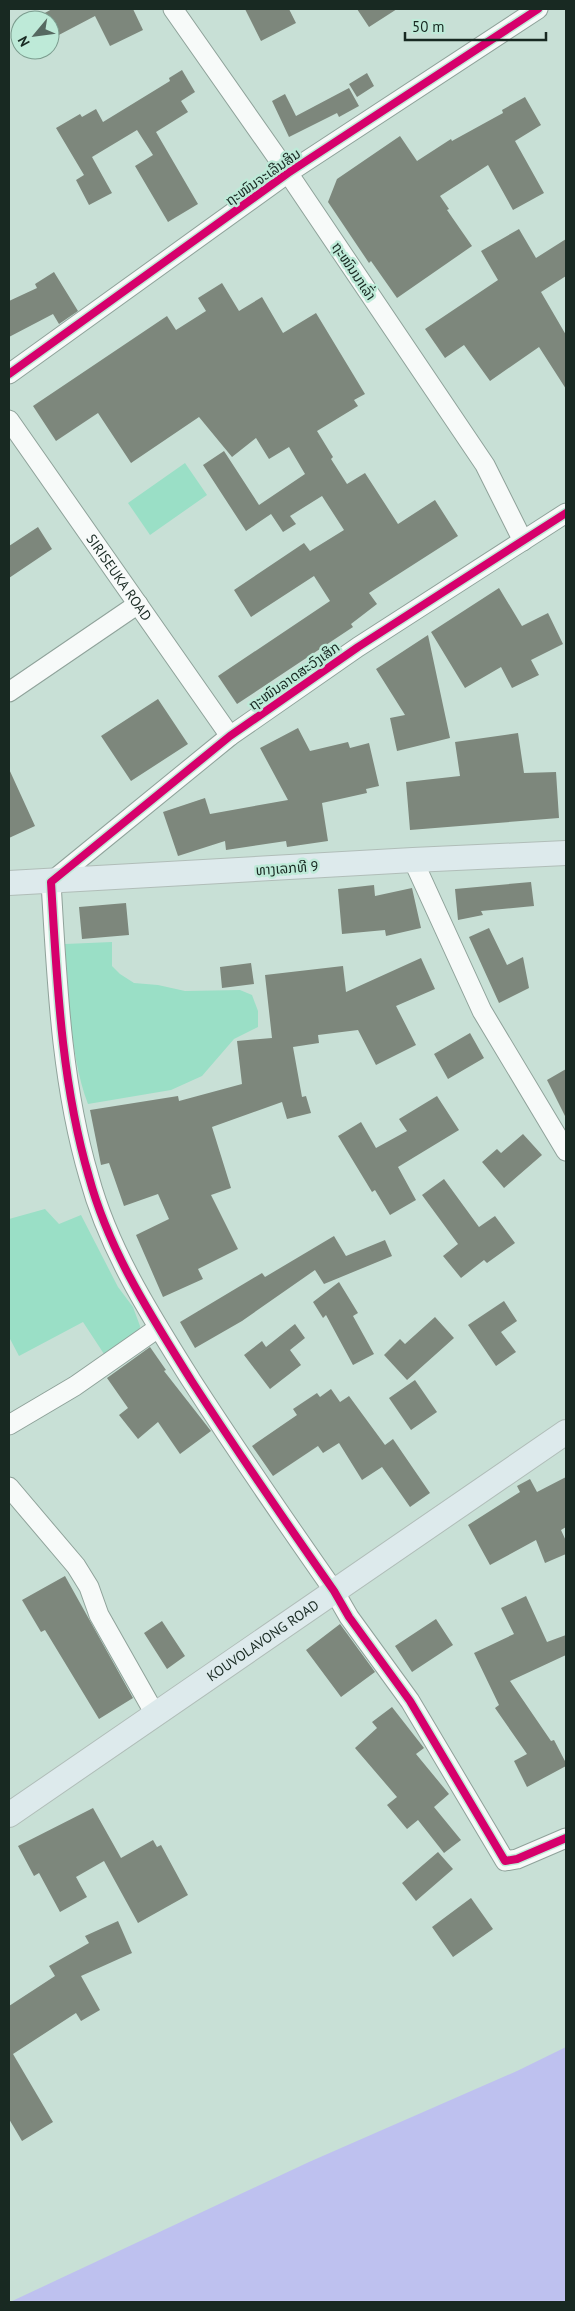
<svg xmlns="http://www.w3.org/2000/svg" width="575" height="2311" viewBox="0 0 575 2311" font-family="'PT Sans','Noto Sans Lao',sans-serif">
<style>
.green{fill:#9adfc6}
.water{fill:#bec1ef}
.building{fill:#7d877c}
.lines{fill:none;stroke-linecap:round;stroke-linejoin:round}
.minor-casing{stroke:#8fa29a;stroke-width:21}
.major-casing{stroke:#b0bdb8;stroke-width:26}
.minor{stroke:#f7faf9;stroke-width:19}
.major{stroke:#ddeaec;stroke-width:24}
.cycleway-casing{stroke:#beead8;stroke-width:11}
.cycleway{stroke:#d6006c;stroke-width:8}
.labels{text-anchor:middle;stroke-width:5;stroke-linejoin:round;paint-order:stroke}
.street-label{font-size:14px;fill:#182922;stroke:#beead8}
</style>
<rect width="100%" height="100%" fill="#c8e0d6"/>
<!-- green -->
<path class="green" d="M185,463L207,495L150,535L128,503Z
M112,942V966L120,974L134,983L158,985L185,991L240,990L252,995L258,1011V1027L234,1039L202,1076L171,1090L88,1104C70,1057 69,995 65,944Z
M45,1209L59,1224L81,1215L118,1287L133,1307L140,1326L139,1335L106,1357L83,1322L19,1356L9,1337V1219Z"/>
<!-- water -->
<path class="water" d="M566,2047V2302H10L309,2162L517,2071Z"/>
<!-- building -->
<path class="building" d="M52,9H133L143,30L110,46L95,16L55,37L50,28V20H46L43,14Z
M245,9H289L296,23L261,41Z
M357,9H397L369,27Z
M182,70L195,92L181,101L188,112L156,132L198,204L168,222L135,166L153,155L137,130L92,157L112,193L89,205L76,180L84,175L56,128L80,114L82,117L96,109L103,122L170,81L169,78Z
M367,73L374,86L357,97L349,84Z
M349,88L359,106L339,117L337,113L289,137L272,101L285,94L296,116Z
M525,97L541,125L515,141L544,193L513,210L488,165L440,196L449,209L447,210L472,246L397,298L371,261L369,263L328,202L337,179L400,136L417,161L451,139L452,141L503,113L502,110Z
M519,229L536,258L566,239V276L541,292L566,335V389L539,347L490,381L464,345L445,358L425,329L498,280L481,251Z
M54,272L78,311L59,324L53,314L9,337V301L37,288L35,284Z
M222,283L239,311L262,297L283,333L316,313L365,394L354,400L358,406L317,431L333,457L331,459L347,484L365,473L398,524L435,500L458,536L369,593L377,604L351,624L353,627L237,704L218,676L330,601L314,576L251,617L234,590L304,543L310,551L344,530L322,496L290,516L296,524L283,532L271,514L246,531L203,465L224,451L259,505L305,474L289,447L269,459L256,438L232,457L199,417L131,463L98,413L56,441L33,406L167,316L176,330L206,311L198,298Z
M38,527L52,549L9,578V546Z
M499,588L522,626L548,613L563,644L531,660L539,675L512,688L501,667L465,688L431,632Z
M428,635L450,738L397,751L390,718L405,715L376,669Z
M158,699L188,744L131,781L101,736Z
M298,728L310,751L348,742L350,748L369,743L379,786L366,789L367,793L322,803L328,841L287,847L286,841L226,850L225,841L178,856L163,812L205,798L210,814L288,800L260,748Z
M518,733L524,773L556,772L559,818L410,830L406,782L460,776L455,742Z
M9,769L35,826L9,838Z
M531,882L534,906L481,911L483,915L458,920L455,889Z
M374,885L375,896L412,888L421,928L386,936L385,930L342,934L338,889Z
M126,903L129,935L82,939L79,907Z
M489,928L507,965L523,957L529,988L499,1003L469,937Z
M421,958L435,989L396,1006L416,1045L376,1065L358,1030L318,1035L319,1043L293,1047L302,1097L306,1096L311,1113L287,1119L282,1102L212,1127L231,1188L211,1195L238,1249L198,1269L203,1279L163,1297L136,1235L169,1219L158,1194L124,1206L109,1163L101,1165L90,1110L178,1096L179,1101L242,1084L237,1041L272,1038L265,975L343,966L346,992Z
M251,963L254,984L222,988L220,967Z
M470,1033L484,1058L448,1079L434,1054Z
M566,1069V1118L547,1080Z
M437,1096L459,1130L398,1167L416,1200L390,1215L375,1190L372,1192L338,1136L361,1122L376,1148L407,1131L399,1119Z
M523,1134L542,1155L504,1188L482,1162L497,1149L501,1153Z
M444,1179L479,1227L495,1216L515,1243L487,1263L484,1260L461,1278L443,1256L458,1244L422,1195Z
M334,1236L346,1256L385,1240L392,1256L324,1284L315,1270L242,1321L195,1348L180,1322L262,1273L265,1277Z
M339,1282L358,1313L353,1316L374,1354L353,1365L326,1315L323,1318L313,1302Z
M504,1301L517,1321L501,1332L516,1352L496,1366L468,1325Z
M435,1317L454,1338L407,1380L384,1355L400,1339L405,1344Z
M295,1324L305,1338L290,1350L301,1365L270,1389L244,1355L262,1341L266,1347Z
M150,1347L166,1370L164,1371L211,1431L180,1454L158,1422L138,1439L119,1415L128,1408L107,1378Z
M415,1380L437,1412L411,1430L389,1398Z
M331,1389L340,1402L349,1396L385,1445L393,1439L430,1493L410,1507L382,1467L362,1480L339,1443L323,1453L318,1446L273,1476L252,1446L297,1415L293,1409L317,1393L320,1397Z
M566,1477V1527L561,1530L566,1541V1554L545,1563L536,1540L490,1565L468,1525L520,1492L517,1486L530,1479L537,1492Z
M65,1576L133,1698L99,1719L45,1630L41,1632L22,1600Z
M526,1596L547,1642L566,1635V1655L510,1681L551,1741L554,1740L566,1763V1766L527,1787L514,1761L527,1754L495,1708L499,1705L474,1653L514,1634L501,1608Z
M436,1619L453,1645L412,1672L395,1646Z
M162,1621L185,1656L167,1669L144,1633Z
M340,1624L375,1672L341,1697L306,1650Z
M392,1707L424,1748L416,1754L449,1794L434,1807L461,1840L444,1853L418,1820L407,1829L387,1805L397,1797L355,1748L377,1728L372,1722Z
M93,1808L121,1858L153,1840L157,1847L161,1845L188,1895L138,1923L104,1861L76,1877L87,1897L60,1912L39,1873L34,1876L18,1846Z
M438,1852L453,1869L416,1901L402,1883Z
M471,1898L493,1929L453,1957L432,1927Z
M118,1921L132,1953L81,1976L100,2010L81,2021L76,2013L13,2054L53,2122L22,2141L9,2119V2006L55,1976L49,1966L89,1943L85,1936Z"/>
<g class="lines">
<defs>
<g id="minor">
<path d="M173,9L288,173L485,465L523,541"/>
<path d="M9,374L288,173L538,9"/>
<path id="s1" d="M9,420L230,736"/>
<path d="M566,513L358,647L230,736L51,882C57,981 61,1082 89,1177C109,1251 151,1316 191,1380C237,1451 285,1521 334,1591L349,1617L410,1701L505,1861L517,1859L566,1838"/>
<path d="M9,692L138,604"/>
<path d="M413,860L482,1011L566,1151"/>
<path d="M9,1425L75,1386L158,1328"/>
<path d="M9,1487L76,1566L89,1587L99,1615L155,1714"/>
</g>
<g id="major">
<path d="M9,883L413,860L566,853"/>
<path id="s2" d="M9,1815L566,1432"/>
</g>
</defs>
<!-- minor casing -->
<use href="#minor" class="minor-casing"/>
<!-- major casing -->
<use href="#major" class="major-casing"/>
<!-- minor -->
<use href="#minor" class="minor"/>
<!-- major -->
<use href="#major" class="major"/>
<defs>
<path id="cycleway" d="M9,374L288,173L538,9
M566,513L358,647L230,736L51,882C57,981 61,1082 89,1177C109,1251 151,1316 191,1380C237,1451 285,1521 334,1591L349,1617L410,1701L505,1861L517,1859L566,1838"/>
</defs>
<!-- cycleway casing -->
<use href="#cycleway" class="cycleway-casing"/>
<!-- cycleway -->
<use href="#cycleway" class="cycleway"/>
</g>
<g class="labels">
<!-- street labels -->
<g class="street-label">
<text transform="translate(263 177) rotate(-35)" y="5">ຖະໜົນຈະເລີນສິນ</text>
<text transform="translate(354 271) rotate(56)" y="5">ຖະໜົນນາເລົ່າ</text>
<text dy="5" stroke="none"><textPath href="#s1" startOffset="192">SIRISEUKA ROAD</textPath></text>
<text transform="translate(294 676) rotate(-35)" y="5">ຖະໜົນລາດສະວົງເສິກ</text>
<text transform="translate(287 868) rotate(-4)" y="5">ທາງເລກທີ 9</text>
<text dy="5" stroke="none"><textPath href="#s2" startOffset="308">KOUVOLAVONG ROAD</textPath></text>
</g>
</g>
<!-- border -->
<rect width="575" height="2311" fill="none" stroke="#182922" stroke-width="20"/>
<!-- north arrow -->
<g transform="translate(35 35) rotate(241)"><circle r="24" fill="#beead8" stroke="#7c9d8f"/>
<path d="M0-4L9 19L0 12L-9 19Z" fill="#566961"/>
<text y="-8" font-size="14" font-weight="bold" text-anchor="middle" fill="#182922">N</text>
</g>
<!-- scale -->
<path d="M405 32v8h141v-8" fill="none" stroke="#182922" stroke-width="2.5"/>
<text x="412" y="32" font-size="15" fill="#182922" stroke="#beead8" stroke-width="4" paint-order="stroke">50 m</text>
</svg>
